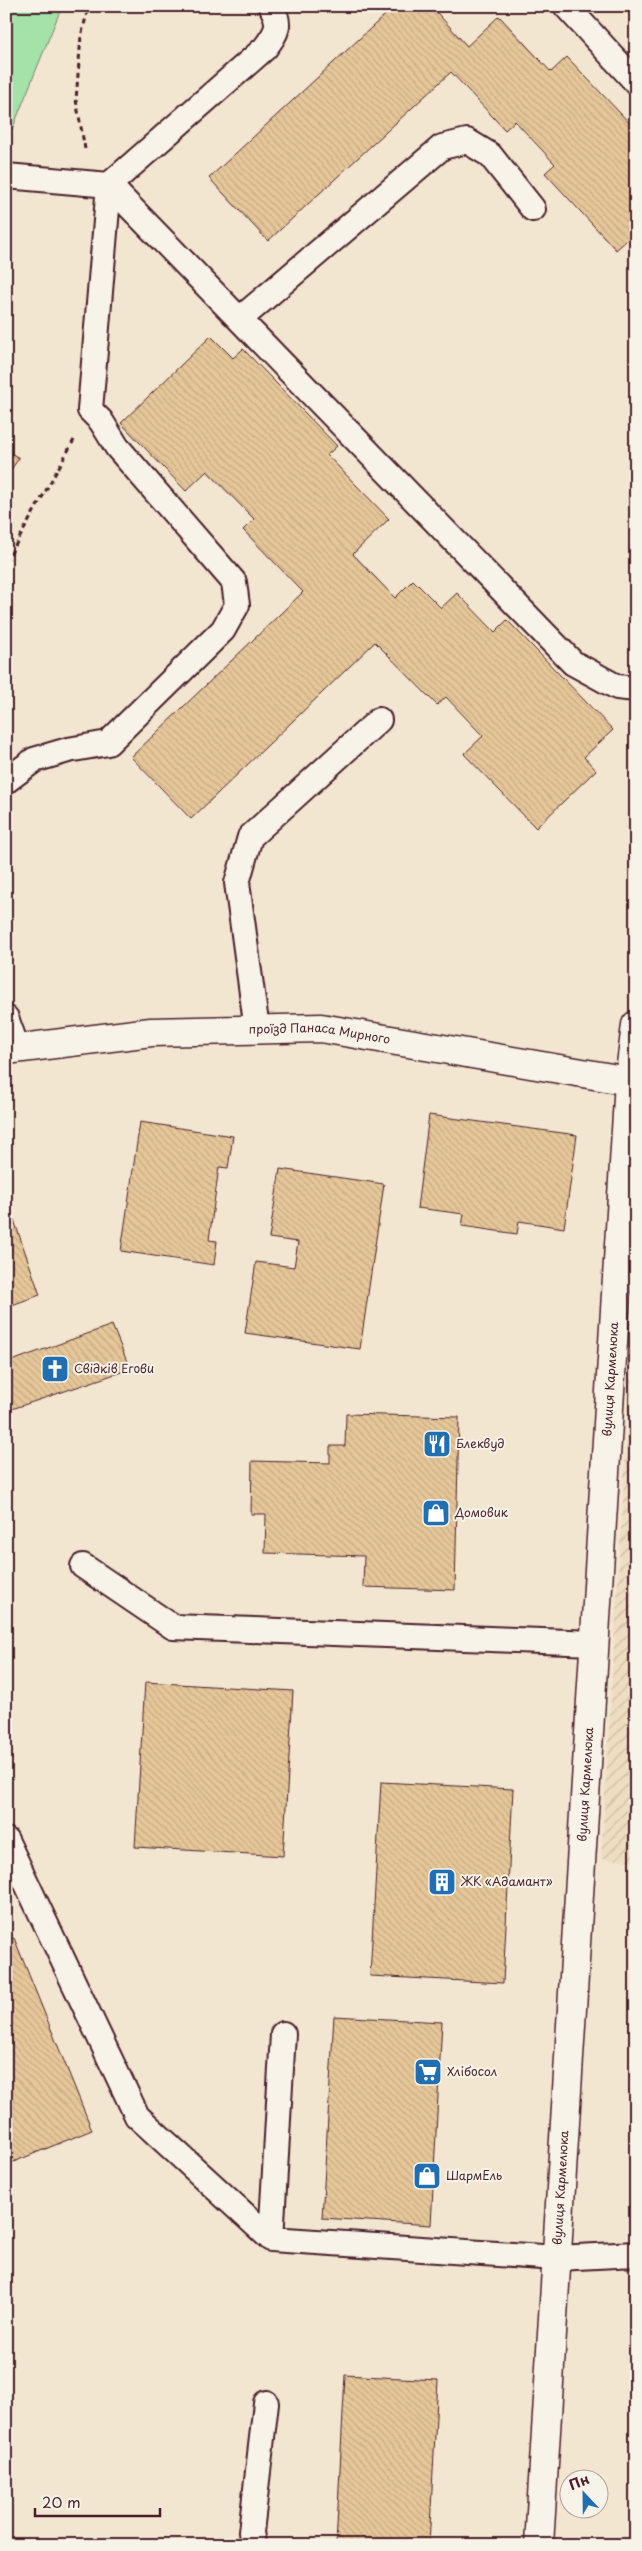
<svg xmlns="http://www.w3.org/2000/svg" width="642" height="2551" viewBox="0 0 642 2551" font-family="'Playpen Sans',sans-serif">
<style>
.industrial{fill:url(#industrial-furrows)}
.grass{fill:#a4e2aa;stroke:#77806a}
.building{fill:url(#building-back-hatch);stroke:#4a1f2b}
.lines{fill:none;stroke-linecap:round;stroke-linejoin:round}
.service-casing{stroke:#4a1f2b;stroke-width:28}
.minor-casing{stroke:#4a1f2b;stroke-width:31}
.path{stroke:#4a1f2b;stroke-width:3;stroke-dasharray:5 4;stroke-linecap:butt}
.service{stroke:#f7f3e8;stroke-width:24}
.minor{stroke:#f7f3e8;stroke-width:28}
.labels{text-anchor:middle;stroke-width:4;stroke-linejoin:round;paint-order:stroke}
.street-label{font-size:12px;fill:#4a1f2b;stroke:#f7f3e8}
.poi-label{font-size:12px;fill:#4a1f2b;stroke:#f7f3e8;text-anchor:start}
</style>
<defs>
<pattern id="industrial-furrows" width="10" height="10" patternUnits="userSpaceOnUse" patternTransform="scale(1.25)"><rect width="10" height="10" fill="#eeddc0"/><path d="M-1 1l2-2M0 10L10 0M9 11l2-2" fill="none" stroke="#cebda5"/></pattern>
<pattern id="building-back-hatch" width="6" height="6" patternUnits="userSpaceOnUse" patternTransform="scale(1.25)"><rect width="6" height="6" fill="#e5c799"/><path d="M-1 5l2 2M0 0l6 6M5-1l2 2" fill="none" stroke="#c6aa84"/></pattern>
</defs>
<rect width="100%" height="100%" fill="#f2e6d0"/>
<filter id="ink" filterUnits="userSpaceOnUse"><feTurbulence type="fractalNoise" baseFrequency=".02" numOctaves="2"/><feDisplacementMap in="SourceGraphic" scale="10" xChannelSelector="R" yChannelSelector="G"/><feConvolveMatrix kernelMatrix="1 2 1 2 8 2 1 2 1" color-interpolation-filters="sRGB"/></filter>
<g filter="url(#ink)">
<!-- industrial -->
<path class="industrial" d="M636,1284V1861L601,1859Z"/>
<!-- grass -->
<path class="grass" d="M6,6H62L9,137L6,136Z"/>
<!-- building -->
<path class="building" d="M379,6H431L467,46L499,16L551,72L567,57L636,130V232L616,250L545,173L555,164L515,121L505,130L451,72L268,241L209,178L386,14Z
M211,336L233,358L243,349L337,446L327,455L389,519L353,554L395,598L413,580L441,608L457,593L495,632L507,620L613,730L584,757L596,770L536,828L464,754L483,736L446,697L437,705L375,642L191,819L131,757L303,592L243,530L254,519L207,471L186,491L121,423Z
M6,450L19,458L6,477Z
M429,1115L577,1135L564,1228L519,1221L517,1234L462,1226L464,1214L417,1208Z
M140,1122L233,1136L228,1168L219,1167L209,1240L217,1241L214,1265L121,1251Z
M280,1169L384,1184L360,1349L245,1333L256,1262L294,1267L298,1242L269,1238Z
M6,1197L40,1295L6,1307Z
M112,1325L130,1369L6,1411V1363Z
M346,1414L459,1417L455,1590L363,1587L364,1556L265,1553L266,1514H251L252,1461L330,1463V1446H345Z
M145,1682L293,1691L283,1856L135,1847Z
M381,1782L513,1789L503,1983L370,1976Z
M14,1938L92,2130L6,2165V1941Z
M334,2016L442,2022L431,2225L322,2218Z
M345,2375L438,2380L429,2545H336Z"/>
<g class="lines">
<defs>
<path id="service" d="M566,6L636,82
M6,176L109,185L573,663L617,687L636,689
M240,319L442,147L467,141L490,155L533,209
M6,781L34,760L68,750L108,743L223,630L237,605L234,582L117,447L101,421L90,410L109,185L265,48C277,32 282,25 271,6
M6,1018L17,1048
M257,1030L237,883L250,837L379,720
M83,1566L173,1627L595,1643
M6,1840L137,2116L271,2239
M283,2034L271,2239L557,2258L636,2254
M253,2545L251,2532L266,2403"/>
<g id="minor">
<path id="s1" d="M6,1050L151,1032L321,1028L629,1081"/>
<path id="s2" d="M539,2545L623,1180L629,1081L636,1025"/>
</g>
</defs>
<!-- service casing -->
<use href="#service" class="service-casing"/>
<!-- minor casing -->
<use href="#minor" class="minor-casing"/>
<!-- path -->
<path class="path" d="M85,149L76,100L81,36L89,6
M6,562L74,440"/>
<!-- service -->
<use href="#service" class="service"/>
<!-- minor -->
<use href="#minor" class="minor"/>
</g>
</g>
<!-- icons -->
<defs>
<symbol id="church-square" viewBox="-11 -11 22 22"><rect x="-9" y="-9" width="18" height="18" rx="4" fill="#1f6fb2" stroke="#f7f3e8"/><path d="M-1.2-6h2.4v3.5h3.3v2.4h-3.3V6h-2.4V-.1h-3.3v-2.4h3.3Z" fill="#fff"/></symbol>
<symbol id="restaurant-square" viewBox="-11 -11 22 22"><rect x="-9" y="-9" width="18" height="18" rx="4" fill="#1f6fb2" stroke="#f7f3e8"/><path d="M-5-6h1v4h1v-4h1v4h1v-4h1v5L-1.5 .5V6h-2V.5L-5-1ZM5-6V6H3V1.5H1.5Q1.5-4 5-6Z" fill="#fff"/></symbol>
<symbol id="shop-square" viewBox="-11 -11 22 22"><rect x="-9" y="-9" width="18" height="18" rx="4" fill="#1f6fb2" stroke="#f7f3e8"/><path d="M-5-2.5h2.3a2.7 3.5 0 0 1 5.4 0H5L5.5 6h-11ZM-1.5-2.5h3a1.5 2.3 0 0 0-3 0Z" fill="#fff"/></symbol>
<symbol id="building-square" viewBox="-11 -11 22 22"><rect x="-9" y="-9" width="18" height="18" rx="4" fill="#1f6fb2" stroke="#f7f3e8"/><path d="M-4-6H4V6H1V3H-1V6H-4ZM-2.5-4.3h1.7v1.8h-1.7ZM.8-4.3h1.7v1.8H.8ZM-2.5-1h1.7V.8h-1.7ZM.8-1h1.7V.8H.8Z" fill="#fff"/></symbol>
<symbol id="supermarket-square" viewBox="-11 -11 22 22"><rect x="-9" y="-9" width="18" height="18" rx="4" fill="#1f6fb2" stroke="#f7f3e8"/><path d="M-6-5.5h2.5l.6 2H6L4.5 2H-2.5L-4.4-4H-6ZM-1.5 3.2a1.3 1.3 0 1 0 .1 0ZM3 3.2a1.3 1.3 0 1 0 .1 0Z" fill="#fff"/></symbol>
</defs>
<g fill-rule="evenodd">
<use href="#church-square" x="39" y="1353" width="32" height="32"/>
<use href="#restaurant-square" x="421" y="1428" width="32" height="32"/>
<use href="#shop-square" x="420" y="1497" width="32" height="32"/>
<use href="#building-square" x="426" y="1866" width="32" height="32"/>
<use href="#supermarket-square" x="412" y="2056" width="32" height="32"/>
<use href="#shop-square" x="411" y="2160" width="32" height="32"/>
</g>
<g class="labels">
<!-- street labels -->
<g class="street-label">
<text dy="4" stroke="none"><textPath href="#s1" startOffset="315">проїзд Панаса Мирного</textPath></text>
<text dy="4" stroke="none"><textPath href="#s2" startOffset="1168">вулиця Кармелюка</textPath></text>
<text dy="4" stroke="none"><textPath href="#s2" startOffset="762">вулиця Кармелюка</textPath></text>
<text dy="4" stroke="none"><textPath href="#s2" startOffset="358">вулиця Кармелюка</textPath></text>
</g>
<!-- poi labels -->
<g class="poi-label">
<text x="74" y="1373">Свідків Егови</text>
<text x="456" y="1448">Блеквуд</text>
<text x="455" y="1517">Домовик</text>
<text x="461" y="1886">ЖК «Адамант»</text>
<text x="447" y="2076">Хлібосол</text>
<text x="446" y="2180">ШармЕль</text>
</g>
</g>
<!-- margin -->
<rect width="642" height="2551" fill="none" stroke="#f7f3e8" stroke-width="25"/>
<rect x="12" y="12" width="617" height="2526" fill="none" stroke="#4a1f2b" stroke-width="2" filter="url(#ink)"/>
<!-- north arrow -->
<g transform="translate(584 2494) rotate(338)"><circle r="24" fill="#f7f3e8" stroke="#b29e9c"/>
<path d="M0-4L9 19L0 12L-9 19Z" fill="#1f6fb2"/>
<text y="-8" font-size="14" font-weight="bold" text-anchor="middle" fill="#4a1f2b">Пн</text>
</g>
<!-- scale -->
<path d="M35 2508v8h125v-8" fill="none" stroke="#4a1f2b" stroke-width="2.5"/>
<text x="42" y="2508" font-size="15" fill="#4a1f2b" stroke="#f7f3e8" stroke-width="4" paint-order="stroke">20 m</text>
</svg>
